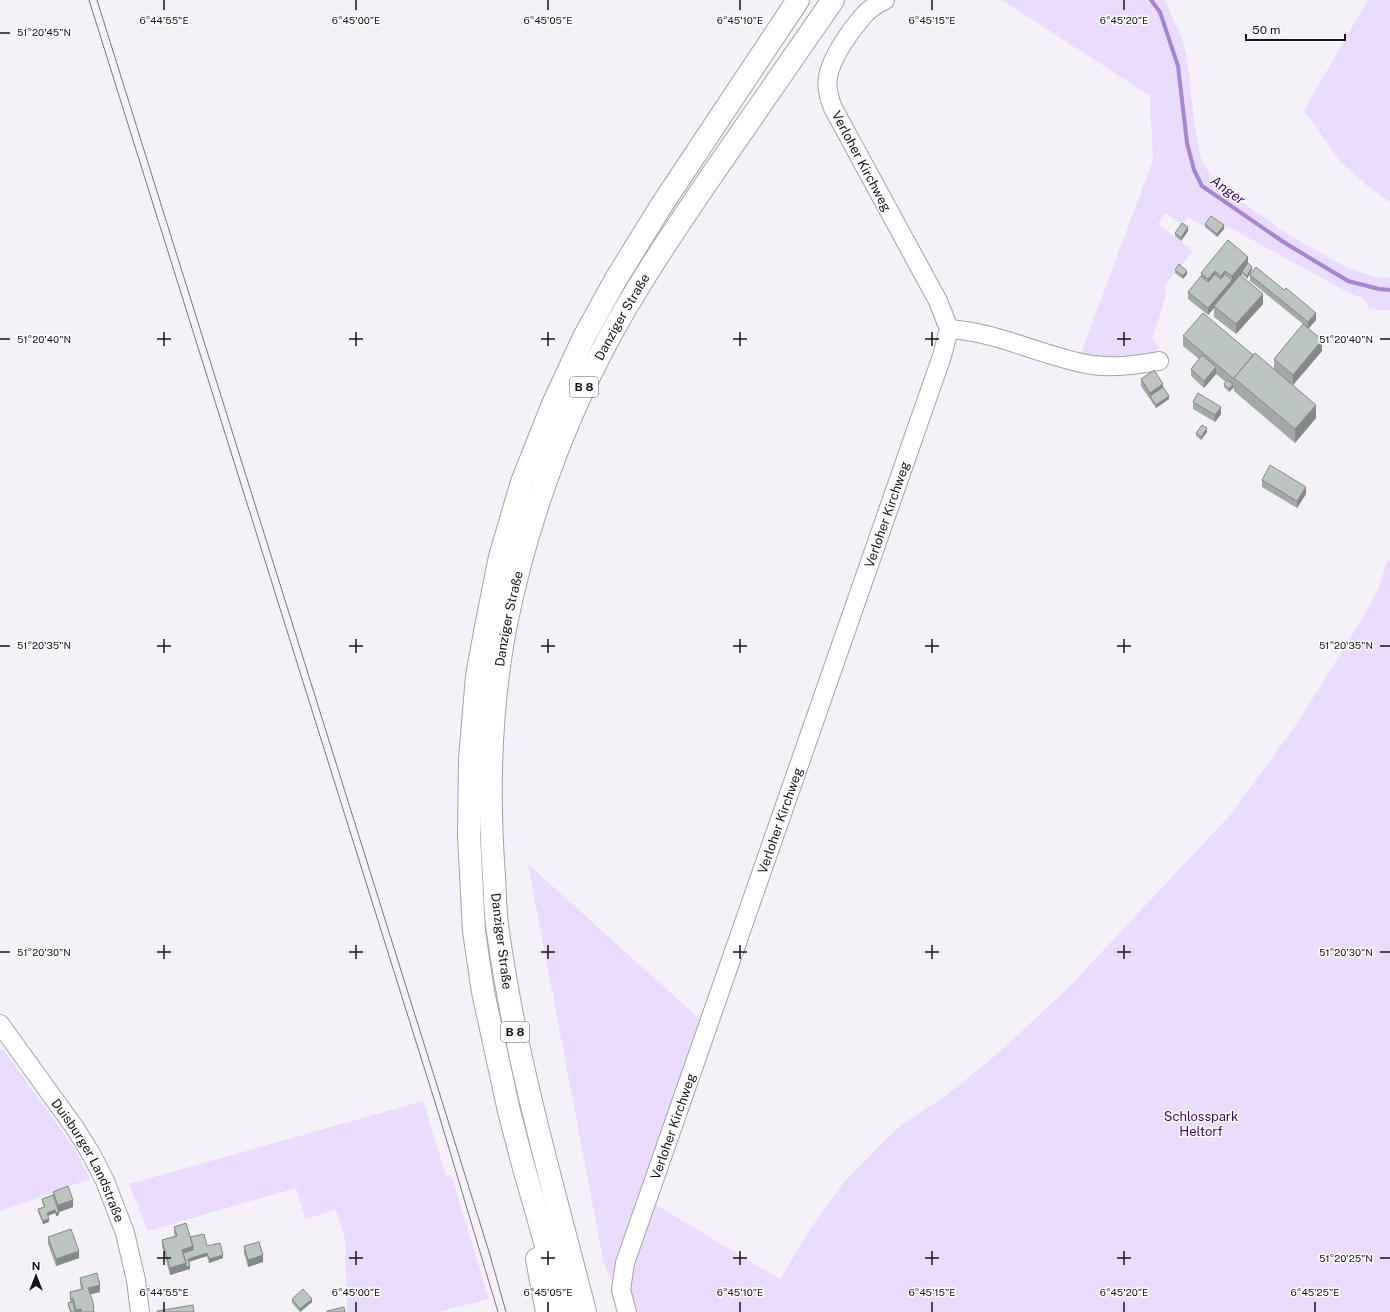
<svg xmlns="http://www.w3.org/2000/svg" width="1390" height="1312" viewBox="0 0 1390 1312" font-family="'Public Sans',sans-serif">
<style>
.green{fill:#eadcfe}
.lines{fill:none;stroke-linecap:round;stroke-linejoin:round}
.stream{stroke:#a984d6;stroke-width:4}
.minor-casing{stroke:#a5a2a9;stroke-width:20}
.highway-casing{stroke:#a5a2a9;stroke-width:24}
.minor{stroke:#fff;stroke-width:18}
.highway{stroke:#fff;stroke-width:22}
.tram{stroke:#79777c;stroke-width:1}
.wall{fill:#a3a9a6}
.shaded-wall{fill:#848a87}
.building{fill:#bdc5c1;stroke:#848a87}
.ticks{fill:none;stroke:#151417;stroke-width:1.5}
.labels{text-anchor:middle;stroke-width:3;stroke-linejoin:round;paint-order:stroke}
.shield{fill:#fff;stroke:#5b5a5d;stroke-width:1}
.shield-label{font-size:12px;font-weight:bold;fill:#151417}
.street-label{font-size:13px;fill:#151417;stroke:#fff}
.park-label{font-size:13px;fill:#41056b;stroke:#fff}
.water-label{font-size:14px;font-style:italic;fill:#450c6f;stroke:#fff}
.ticks-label{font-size:10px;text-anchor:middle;fill:#151417;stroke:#fff;stroke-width:3;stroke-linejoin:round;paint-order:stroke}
</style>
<rect width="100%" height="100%" fill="#f4f1f9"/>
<!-- green -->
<path class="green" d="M1002,0H1165L1181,36L1187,58L1195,128L1201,158L1209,173L1229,193L1289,235L1346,267L1375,277L1390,278V310H1379L1369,308L1363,298L1351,294L1227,226L1224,229L1211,219L1205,227L1188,217L1183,225L1165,213L1158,224L1193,251L1165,285L1166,295L1152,340L1155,341L1159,348L1143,361H1078L1153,160L1150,96Z
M1368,0H1390V202L1366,185L1339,160L1304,110Z
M1387,561L1390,562V1312H630L624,1289L648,1200L780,1279L813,1225L845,1181L884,1141L904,1123L944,1097L996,1055L1068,988L1232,813L1298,722L1360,622L1378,590Z
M528,864L705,1024L616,1290L604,1264Z
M3,1049L74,1148L90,1179L0,1211V1051Z
M423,1101L446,1176L451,1175L489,1299L438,1312H347L345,1239L336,1210L305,1219L296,1188L148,1231L129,1184Z"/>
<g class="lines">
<!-- stream -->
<path class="stream" d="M1151,0L1160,12L1178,66L1187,143L1194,170L1202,186L1285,243L1348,281L1379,289L1390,290"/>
<defs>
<g id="minor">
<path d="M949,329C999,332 1043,357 1092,365C1115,368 1136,365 1159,361"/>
<path id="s1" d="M0,1024L75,1128L90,1152L105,1181L125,1233L136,1280L140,1312"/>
<path id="s2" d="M627,1312L621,1290L625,1263L942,356L949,329L938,301L833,108C829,98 826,88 828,77C831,58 850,31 863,16C869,9 877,4 885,0"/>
</g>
<g id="highway">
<path d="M537,1259L547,1312"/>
<path d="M565,1312L522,1161L509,1111L483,992L474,931L469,836L470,759L477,676L486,627L500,557L522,482L553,404L584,337L616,279L661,206L798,0"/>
<path id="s3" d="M585,1312C553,1186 516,1061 498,932C495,914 495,895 494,876C488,795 490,709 505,629C524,533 558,435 603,349C635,288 674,231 712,175C753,116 793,58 833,0"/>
</g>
</defs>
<!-- minor casing -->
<use href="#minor" class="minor-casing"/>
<!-- highway casing -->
<use href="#highway" class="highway-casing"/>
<!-- minor -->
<use href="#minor" class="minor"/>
<!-- highway -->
<use href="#highway" class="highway"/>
<!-- tram -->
<path class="tram" d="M89,0L439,1115L498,1312
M97,0L446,1114L490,1255L506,1312"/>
</g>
<!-- wall -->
<path class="wall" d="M1205,224L1224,229L1217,237L1205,227Z
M1188,231L1181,241L1175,236V233Z
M1248,263L1252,270L1247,279L1242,274L1241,276L1263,304L1236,334L1214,317V308L1208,315L1188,299V292L1201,276V273Z
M1175,270L1187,274L1183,279L1175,273Z
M1250,275L1316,320L1308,329L1322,351L1293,385L1316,418L1295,443L1234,391V389L1233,388L1229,392L1224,387V384L1226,382L1216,374L1204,388L1191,376V369L1199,359L1183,346V336L1253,355L1274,369V359L1303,324L1250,281Z
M1141,379L1163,387L1169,399L1156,408L1141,386Z
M1193,402L1221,414L1215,422L1193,409Z
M1207,432L1201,440L1196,436V433Z
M1262,480L1306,494L1297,508L1262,487Z
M53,1192L73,1207L59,1212V1215L56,1216L55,1213L48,1216L49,1222L43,1224L38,1212V1209L44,1207L42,1203V1199L53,1195Z
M174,1227L190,1237L207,1246L223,1258L209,1263L207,1256L189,1262L190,1269L170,1275L162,1247V1240L175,1236L174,1234Z
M48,1237L79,1258L56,1266L48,1244Z
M244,1246L263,1262L248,1267L244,1253Z
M80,1278L100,1292L90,1294L94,1312H70L68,1306V1303L70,1302V1292L81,1289L80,1284Z
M292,1299L312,1302L300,1312L292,1303Z"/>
<!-- shaded-wall -->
<path class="shaded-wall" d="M1224,225V229L1217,237V234Z
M1188,227V231L1181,241V238Z
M1248,257V267L1242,271V274L1215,307L1214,306V308L1208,315V308L1232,280V276Z
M1252,267V270L1247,279V276Z
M1187,271V274L1183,279V276Z
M1215,271V281L1208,289V279Z
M1225,271V281L1221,286V276Z
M1263,294V304L1236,334V324Z
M1316,313V320L1308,329V322Z
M1322,340V351L1293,385V375Z
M1216,367V374L1204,388V381Z
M1163,384V391L1150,396V399V393Z
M1233,384V388L1229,392V389Z
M1169,396V399L1156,408V405Z
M1316,405V418L1295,443V429Z
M1221,407V414L1215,422V415Z
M1207,428V432L1201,440V437Z
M1306,487V494L1297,508V501Z
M73,1200V1207L59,1212V1215L56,1216V1213L58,1212V1205Z
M55,1210V1213L47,1216V1213Z
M49,1219V1222L43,1224V1221Z
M193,1246V1253L183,1256L182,1250Z
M79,1251V1258L56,1266V1259Z
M207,1253V1256L188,1262V1259Z
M223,1255V1258L209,1263V1259Z
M263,1255V1262L248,1267V1260Z
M186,1263V1270L170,1275V1268Z
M190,1266V1269L186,1270V1267Z
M100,1285V1292L88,1295V1288Z
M312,1299V1302L300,1312V1309Z
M81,1309V1312H76V1310Z"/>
<!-- building -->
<path class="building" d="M1211,216L1224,225L1217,234L1205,224Z
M1182,223L1188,227L1181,238L1175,233Z
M1228,240L1248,257L1232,276L1225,271L1221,276L1215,271L1208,279L1201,273Z
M1248,263L1252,267L1247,276L1242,271Z
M1179,264L1187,271L1183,276L1175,270Z
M1256,267L1284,290L1286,288L1316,313L1308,322L1250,275Z
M1215,274L1221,279L1225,274L1232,280L1208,308L1188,292L1201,276L1208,282Z
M1240,275L1263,294L1236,324L1214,306Z
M1203,313L1253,355L1234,378V379L1183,336Z
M1303,324L1322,340L1293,375L1274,359Z
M1255,353L1316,405L1295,429L1234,378Z
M1202,355L1216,367L1204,381L1191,369Z
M1154,370L1163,384L1150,393L1141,379Z
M1227,380L1233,384L1229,389L1224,384Z
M1163,387L1169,396L1156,405L1150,396Z
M1198,393L1221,407L1215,415L1193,402Z
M1202,425L1207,428L1201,437L1196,433Z
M1270,465L1306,487L1297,501L1262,480Z
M68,1186L73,1200L58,1205L53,1192Z
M53,1195L59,1212L56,1213L55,1210L47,1213L49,1219L43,1221L38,1209L45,1207L42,1199Z
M186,1223L193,1246L182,1250L186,1263L170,1268L162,1240L177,1236L174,1227Z
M71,1229L79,1251L56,1259L48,1237Z
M204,1234L207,1246L220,1243L223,1255L209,1259L207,1253L188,1259L190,1266L186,1267V1263L183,1253L193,1250V1246L190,1237Z
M259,1242L263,1255L248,1260L244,1246Z
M97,1273L100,1285L88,1288L93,1302L94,1312H82L81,1309L76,1310L73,1298L71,1299L70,1292L83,1289L80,1278Z
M303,1289L312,1299L300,1309L292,1299Z
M73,1302L75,1312H71L68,1303Z
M193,1305L194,1312H157V1311Z
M344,1307L345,1312H327V1311Z"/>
<!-- ticks -->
<path class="ticks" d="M164,0V10M356,0V10M548,0V10M740,0V10M932,0V10M1124,0V10M0,33H10M164,332V346M356,332V346M548,332V346M740,332V346M932,332V346M1124,332V346M0,339H10M157,339H171M349,339H363M541,339H555M733,339H747M925,339H939M1117,339H1131M1380,339H1390M164,639V653M356,639V653M548,639V653M740,639V653M932,639V653M1124,639V653M0,646H10M157,646H171M349,646H363M541,646H555M733,646H747M925,646H939M1117,646H1131M1380,646H1390M164,945V959M356,945V959M548,945V959M740,945V959M932,945V959M1124,945V959M0,952H10M157,952H171M349,952H363M541,952H555M733,952H747M925,952H939M1117,952H1131M1380,952H1390M164,1251V1265M356,1251V1265M548,1251V1265M740,1251V1265M932,1251V1265M1124,1251V1265M157,1258H171M349,1258H363M541,1258H555M733,1258H747M925,1258H939M1117,1258H1131M1380,1258H1390M164,1302V1312M356,1302V1312M548,1302V1312M740,1302V1312M932,1302V1312M1124,1302V1312M1315,1302V1312"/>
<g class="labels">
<!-- shield labels -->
<g class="shield">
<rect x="570" y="377" width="28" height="20" rx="3"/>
<rect x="501" y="1022" width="28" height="20" rx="3"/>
</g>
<g class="shield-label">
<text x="584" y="391">B 8</text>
<text x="515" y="1036">B 8</text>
</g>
<!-- street labels -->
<g class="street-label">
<text transform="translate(862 161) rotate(62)" y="5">Verloher Kirchweg</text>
<text dy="5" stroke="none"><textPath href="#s3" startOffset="1029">Danziger Straße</textPath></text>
<text dy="5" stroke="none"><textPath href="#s2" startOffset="843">Verloher Kirchweg</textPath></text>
<text dy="5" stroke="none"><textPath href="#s3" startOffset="705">Danziger Straße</textPath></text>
<text dy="5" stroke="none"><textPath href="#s2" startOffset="519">Verloher Kirchweg</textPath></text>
<text transform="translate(502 941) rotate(83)" y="5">Danziger Straße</text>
<text dy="5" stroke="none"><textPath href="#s2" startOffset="195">Verloher Kirchweg</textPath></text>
<text dy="5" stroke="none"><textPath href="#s1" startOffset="163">Duisburger Landstraße</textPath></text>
</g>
<!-- park labels -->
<g class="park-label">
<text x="1201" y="1121">Schlosspark<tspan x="1201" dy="15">Heltorf</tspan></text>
</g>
<!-- water labels -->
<g class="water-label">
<text transform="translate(1228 190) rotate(36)" y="5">Anger</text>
</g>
</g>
<g class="ticks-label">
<text x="164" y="24">6°44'55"E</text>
<text x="356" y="24">6°45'00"E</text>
<text x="548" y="24">6°45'05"E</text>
<text x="740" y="24">6°45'10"E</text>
<text x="932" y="24">6°45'15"E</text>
<text x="1124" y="24">6°45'20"E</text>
<text x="44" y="36">51°20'45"N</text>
<text x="44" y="343">51°20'40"N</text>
<text x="1346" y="343">51°20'40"N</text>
<text x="44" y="649">51°20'35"N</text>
<text x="1346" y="649">51°20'35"N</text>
<text x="44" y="956">51°20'30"N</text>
<text x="1346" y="956">51°20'30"N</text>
<text x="1346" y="1262">51°20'25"N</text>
<text x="164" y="1296">6°44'55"E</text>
<text x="356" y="1296">6°45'00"E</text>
<text x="548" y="1296">6°45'05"E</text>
<text x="740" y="1296">6°45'10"E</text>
<text x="932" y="1296">6°45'15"E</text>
<text x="1124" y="1296">6°45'20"E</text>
<text x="1315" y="1296">6°45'25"E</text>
</g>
<!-- north arrow -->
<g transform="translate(36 1276)" stroke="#ffffff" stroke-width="3" paint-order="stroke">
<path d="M0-3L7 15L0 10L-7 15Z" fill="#151417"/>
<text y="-6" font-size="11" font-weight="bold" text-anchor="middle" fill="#151417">N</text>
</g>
<!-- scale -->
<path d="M1246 34v6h99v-6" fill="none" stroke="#151417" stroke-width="2"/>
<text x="1252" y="34" font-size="12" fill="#151417" stroke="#ffffff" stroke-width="3" paint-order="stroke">50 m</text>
</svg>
